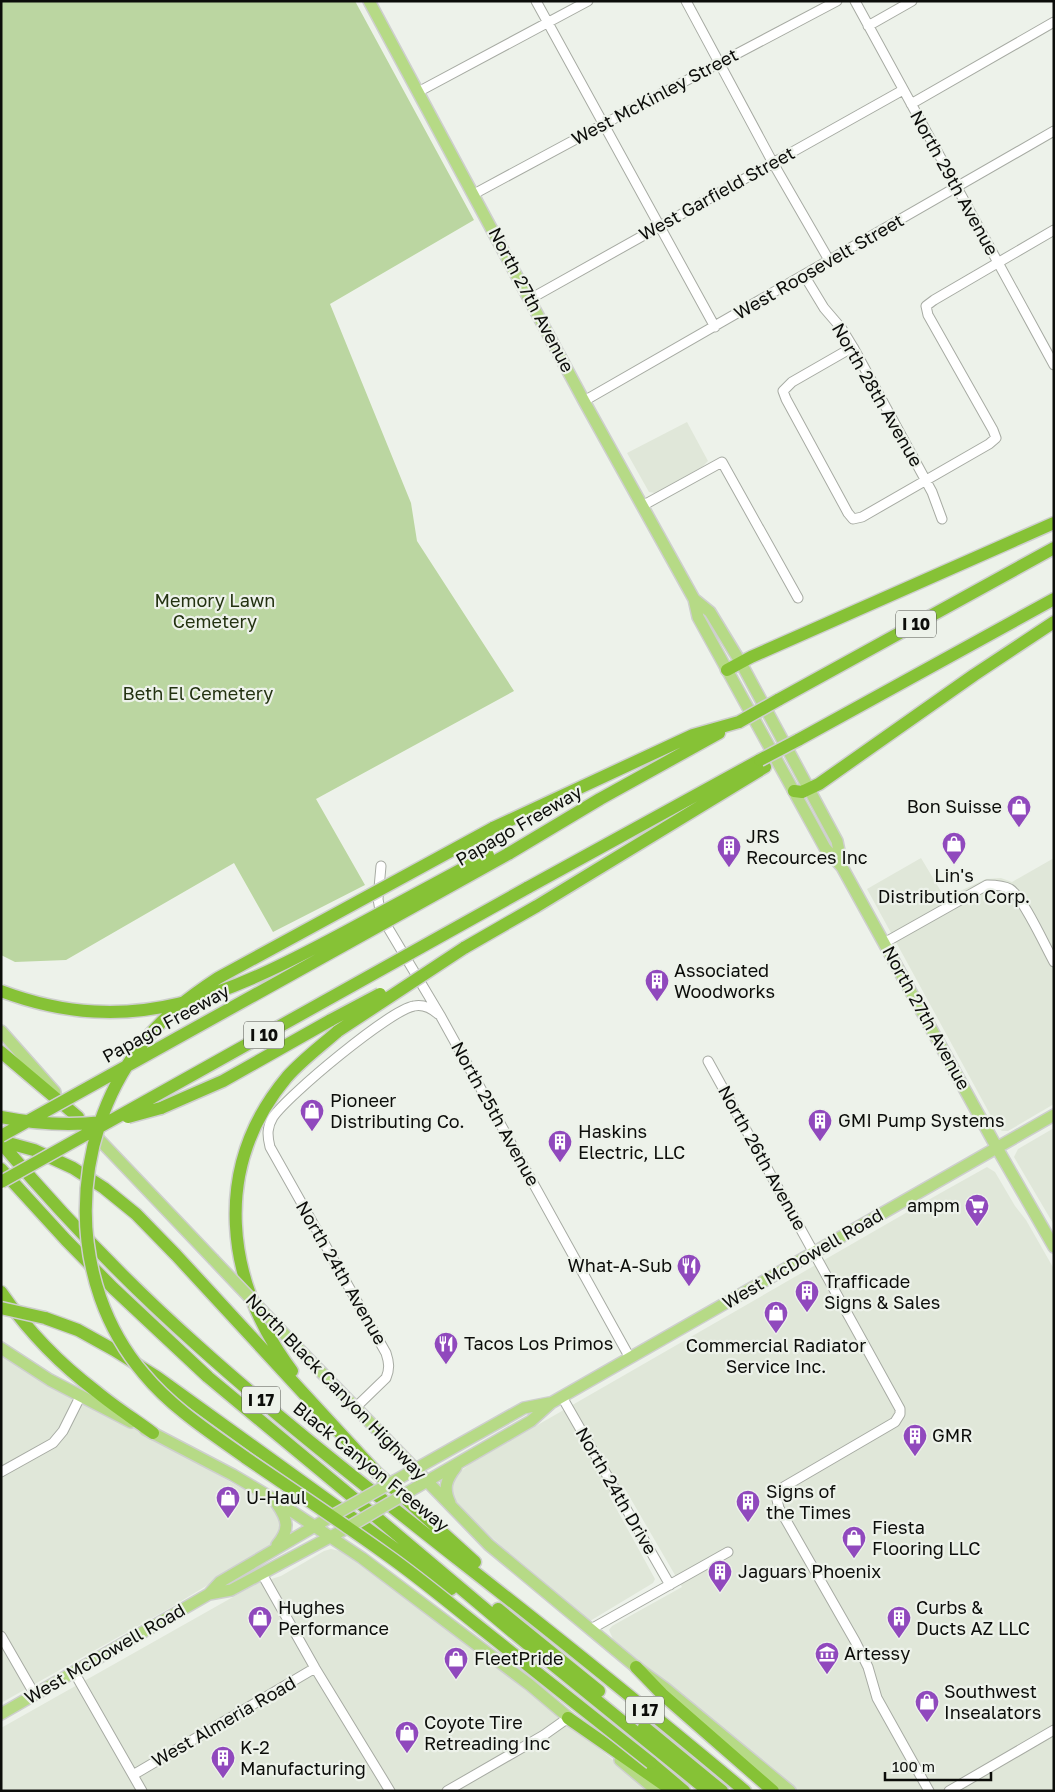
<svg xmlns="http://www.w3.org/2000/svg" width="1055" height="1792" viewBox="0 0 1055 1792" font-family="'Golos Text',sans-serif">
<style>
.built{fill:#e0e7d9}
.green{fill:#bbd6a1}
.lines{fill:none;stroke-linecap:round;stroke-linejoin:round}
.minor-casing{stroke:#a7aba3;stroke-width:11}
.major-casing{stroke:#cecfce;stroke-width:14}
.highway-casing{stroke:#cecfce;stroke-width:15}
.minor{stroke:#fff;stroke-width:9}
.major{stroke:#b6da86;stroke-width:11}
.highway{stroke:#86c236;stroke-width:12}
.major-bridge-casing{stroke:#cecfce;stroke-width:14;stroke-linecap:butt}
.highway-bridge-casing{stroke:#cecfce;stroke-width:15;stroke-linecap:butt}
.major-bridge{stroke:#b6da86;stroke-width:11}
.highway-bridge{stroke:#86c236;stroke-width:12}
.labels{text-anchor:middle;stroke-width:4.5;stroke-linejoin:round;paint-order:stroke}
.shield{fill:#edf2ea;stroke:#50524d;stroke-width:1}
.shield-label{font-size:16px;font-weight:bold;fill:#0c0d0a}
.street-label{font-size:18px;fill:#0c0d0a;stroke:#edf2ea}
.park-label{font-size:18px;fill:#233211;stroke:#edf2ea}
.poi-label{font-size:18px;fill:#0c0d0a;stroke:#edf2ea;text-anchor:start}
</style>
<rect width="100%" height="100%" fill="#edf2ea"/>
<!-- built -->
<path class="built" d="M687,422L708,461L702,467L655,493L649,492L627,453Z
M921,858L945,898L986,879L1001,878L1012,882L1054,858V1104L1008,1131H1002L997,1127L867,889Z
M1054,1128V1225L1014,1157L1018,1149Z
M987,1167L995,1172L1015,1206L1026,1220L1054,1269V1791H797L613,1639L609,1630L612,1626L682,1587L625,1489L610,1497L655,1579L653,1583L590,1621L511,1555L461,1509L454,1501L452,1496L453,1482L456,1475L470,1464L937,1195Z
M1,1353L268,1503L274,1508L281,1519V1532L273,1544L246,1562L168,1609L1,1703Z
M331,1549L340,1551L439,1621L652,1791H1V1728L256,1584L281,1576L324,1551Z"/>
<!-- green -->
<path class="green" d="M1,1H355L474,220L330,304L411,503L417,541L514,691L316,799L365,885L273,932L234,863L66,960L15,962L1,955Z"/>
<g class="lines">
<defs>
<path id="minor" d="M536,1L715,327
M686,1L773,163L829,260
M855,1L1054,365
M868,26L912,1
M418,92L588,1
M911,104L1054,22
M474,194L604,124L837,1
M804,275L824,308L842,329L853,347L932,492L942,519
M530,299L903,90
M853,347L792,382L783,391L786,399L848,513L853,519L862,517L989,444L996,438L993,430L928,315L926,306L934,300L1054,230
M584,401L1054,131
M642,506L722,462L798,598
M381,866L378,899L381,916L440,1015L630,1358
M884,943L987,885C994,885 1003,885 1010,889C1023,897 1045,946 1054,962
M708,1061L900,1409V1414L895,1422L775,1492L779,1508L855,1641L868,1667L877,1698L929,1791
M562,1397L670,1585
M355,1408L386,1378C390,1369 389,1362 386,1353L270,1147C267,1135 267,1127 273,1117C288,1095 390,1010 414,1006C423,1004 431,1008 438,1014
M1,1472L53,1443L63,1431L80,1397
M262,1574L315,1668L390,1791
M591,1629L728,1552
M1,1636L35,1695
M74,1672L142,1791
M133,1775L315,1668
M447,1791L544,1735L568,1718
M949,1791L1054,1730"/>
<path id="major" d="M369,1L584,401L694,599L698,617L825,848L842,867L997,1148L1054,1247
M694,599L710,612L741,663L837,841L842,866
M1,1031L55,1092
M91,1131L213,1259
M290,1340L489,1545L636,1667L666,1689L790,1791
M1,1348L50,1380L131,1422
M145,1429L233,1475L275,1500L362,1558L530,1685L575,1723
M396,1480L524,1408L549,1403
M410,1491L531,1421L551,1403L1054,1115
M450,1503C443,1488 446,1480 456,1467
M277,1545C290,1529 288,1520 277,1504
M209,1594L231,1590L347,1528
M1,1714L209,1594L220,1582L332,1516
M620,1760L657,1791"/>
<path id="highway" d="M727,670L751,657L1054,523
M778,700L1054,548
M798,740L1054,599
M794,791L802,792L819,784L974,675L1054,622
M493,828L693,735L739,722
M508,854L600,799L719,733
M527,888L760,760
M464,948L537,906L765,767
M1,1052L78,1117
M161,1108L223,1081L331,1020
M1,1141L34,1150L73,1168L104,1188L136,1214L176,1255L377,1473L475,1562
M1,1143C62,1215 127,1283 198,1346C280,1420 368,1488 455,1557C553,1633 649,1711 745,1791
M1,1169L66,1240L113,1288L208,1377L350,1495L515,1634L708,1791
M1,1292C27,1330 61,1365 97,1392C115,1407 134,1419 153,1433
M45,1318L78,1330L114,1350L157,1377L451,1589
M292,1371C225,1281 211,1168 287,1077C302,1060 321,1046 338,1031
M498,1609L599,1691
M636,1667L662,1694L773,1791
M568,1718L673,1791
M644,1727L722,1791
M651,1763L684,1791"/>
</defs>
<!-- minor casing -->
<use href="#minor" class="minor-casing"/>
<!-- major casing -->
<use href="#major" class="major-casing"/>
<!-- highway casing -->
<use href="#highway" class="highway-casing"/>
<!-- minor -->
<use href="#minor" class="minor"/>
<!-- major -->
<use href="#major" class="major"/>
<!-- highway -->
<use href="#highway" class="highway"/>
<defs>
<path id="major-bridge" d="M213,1259L290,1340
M332,1516L396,1480
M347,1528L410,1491"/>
<path id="highway-bridge" d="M739,722L778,700
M760,760L798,740
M493,828L218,978C189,997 161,1018 140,1047C68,1141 66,1283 144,1374C172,1408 211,1433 246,1458C293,1490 341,1522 387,1555C421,1579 454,1607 487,1633C542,1676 596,1720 651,1763
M1,991C134,1041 229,994 345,932C393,906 441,880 488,855
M331,1020L380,994
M338,1031L464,948
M1,1117C36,1124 68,1126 103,1122
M128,1117L161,1108
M1,1136L508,854
M1,1182L527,888
M1,1308L45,1318"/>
</defs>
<!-- major-bridge casing -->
<use href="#major-bridge" class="major-bridge-casing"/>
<!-- highway-bridge casing -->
<use href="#highway-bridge" class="highway-bridge-casing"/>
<!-- major-bridge -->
<use href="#major-bridge" class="major-bridge"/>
<!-- highway-bridge -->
<use href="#highway-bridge" class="highway-bridge"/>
</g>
<!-- icons -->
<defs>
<symbol id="shop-pin" viewBox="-11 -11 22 30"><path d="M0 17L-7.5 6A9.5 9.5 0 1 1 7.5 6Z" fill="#9049bd" stroke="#edf2ea"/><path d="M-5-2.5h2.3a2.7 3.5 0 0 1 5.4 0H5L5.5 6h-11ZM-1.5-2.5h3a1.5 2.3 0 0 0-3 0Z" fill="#fff"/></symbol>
<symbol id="building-pin" viewBox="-11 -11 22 30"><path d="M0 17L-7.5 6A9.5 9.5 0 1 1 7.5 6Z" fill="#9049bd" stroke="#edf2ea"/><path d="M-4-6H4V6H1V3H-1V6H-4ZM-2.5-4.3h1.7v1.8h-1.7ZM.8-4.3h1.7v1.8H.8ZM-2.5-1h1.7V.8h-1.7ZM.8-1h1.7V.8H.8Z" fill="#fff"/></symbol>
<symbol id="supermarket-pin" viewBox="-11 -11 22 30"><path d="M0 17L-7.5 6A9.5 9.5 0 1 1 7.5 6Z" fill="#9049bd" stroke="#edf2ea"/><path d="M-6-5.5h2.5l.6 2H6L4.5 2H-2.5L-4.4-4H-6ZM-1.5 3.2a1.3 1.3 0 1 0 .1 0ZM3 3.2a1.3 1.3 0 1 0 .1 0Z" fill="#fff"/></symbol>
<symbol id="restaurant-pin" viewBox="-11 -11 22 30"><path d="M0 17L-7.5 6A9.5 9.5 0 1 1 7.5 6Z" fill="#9049bd" stroke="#edf2ea"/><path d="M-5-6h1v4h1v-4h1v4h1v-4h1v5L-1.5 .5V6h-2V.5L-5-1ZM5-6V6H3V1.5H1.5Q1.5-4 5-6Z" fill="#fff"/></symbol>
<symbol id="museum-pin" viewBox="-11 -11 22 30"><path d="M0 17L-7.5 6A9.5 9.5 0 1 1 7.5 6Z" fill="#9049bd" stroke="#edf2ea"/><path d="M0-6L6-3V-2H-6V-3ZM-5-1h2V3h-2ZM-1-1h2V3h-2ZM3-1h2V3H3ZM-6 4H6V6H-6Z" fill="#fff"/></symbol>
</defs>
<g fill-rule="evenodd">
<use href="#shop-pin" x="1005" y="793" width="28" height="38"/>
<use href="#shop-pin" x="940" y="830" width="28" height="38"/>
<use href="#building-pin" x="715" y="833" width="28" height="38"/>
<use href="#building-pin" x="643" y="967" width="28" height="38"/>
<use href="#shop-pin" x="298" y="1097" width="28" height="38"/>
<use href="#building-pin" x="806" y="1107" width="28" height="38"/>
<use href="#building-pin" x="546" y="1128" width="28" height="38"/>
<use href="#supermarket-pin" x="963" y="1192" width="28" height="38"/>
<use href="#restaurant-pin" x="675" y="1252" width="28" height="38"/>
<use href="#building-pin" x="793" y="1278" width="28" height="38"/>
<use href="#shop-pin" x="762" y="1299" width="28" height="38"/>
<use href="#restaurant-pin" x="432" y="1330" width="28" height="38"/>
<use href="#building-pin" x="901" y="1422" width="28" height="38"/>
<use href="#shop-pin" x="214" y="1484" width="28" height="38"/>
<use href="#building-pin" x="734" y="1488" width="28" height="38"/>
<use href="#shop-pin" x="840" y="1524" width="28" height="38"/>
<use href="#building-pin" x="706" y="1558" width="28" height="38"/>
<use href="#shop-pin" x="246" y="1604" width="28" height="38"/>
<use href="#building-pin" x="885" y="1604" width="28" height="38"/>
<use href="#museum-pin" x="813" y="1640" width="28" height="38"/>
<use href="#shop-pin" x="442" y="1645" width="28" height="38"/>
<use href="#shop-pin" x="913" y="1688" width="28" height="38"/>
<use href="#shop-pin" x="393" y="1719" width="28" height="38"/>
<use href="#building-pin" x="209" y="1744" width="28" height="38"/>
</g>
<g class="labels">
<!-- shield labels -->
<g class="shield">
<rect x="896" y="610.5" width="40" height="27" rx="4"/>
<rect x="244" y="1021.5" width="40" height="27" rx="4"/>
<rect x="242" y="1386.5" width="38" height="27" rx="4"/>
<rect x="626" y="1696.5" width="38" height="27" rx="4"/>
</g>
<g class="shield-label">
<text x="916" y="630">I 10</text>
<text x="264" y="1041">I 10</text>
<text x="261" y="1406">I 17</text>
<text x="645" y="1716">I 17</text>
</g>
<!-- street labels -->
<g class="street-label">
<text transform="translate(655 97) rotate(-28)" y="6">West McKinley Street</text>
<text transform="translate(954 183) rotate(61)" y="6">North 29th Avenue</text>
<text transform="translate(717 194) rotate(-29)" y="6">West Garfield Street</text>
<text transform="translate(819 267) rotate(-30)" y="6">West Roosevelt Street</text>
<text transform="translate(531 300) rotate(62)" y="6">North 27th Avenue</text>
<text transform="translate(877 395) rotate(60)" y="6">North 28th Avenue</text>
<text transform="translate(519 826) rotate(-30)" y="6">Papago Freeway</text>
<text transform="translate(926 1018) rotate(61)" y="6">North 27th Avenue</text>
<text transform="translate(166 1024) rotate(-29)" y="6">Papago Freeway</text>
<text transform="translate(495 1114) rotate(61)" y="6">North 25th Avenue</text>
<text transform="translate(762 1158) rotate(61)" y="6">North 26th Avenue</text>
<text transform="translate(803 1259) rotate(-30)" y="6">West McDowell Road</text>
<text transform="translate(341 1273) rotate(60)" y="6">North 24th Avenue</text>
<text transform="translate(336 1387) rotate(46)" y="6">North Black Canyon Highway</text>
<text transform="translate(371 1467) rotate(39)" y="6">Black Canyon Freeway</text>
<text transform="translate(616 1491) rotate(60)" y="6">North 24th Drive</text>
<text transform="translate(105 1654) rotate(-30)" y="6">West McDowell Road</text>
<text transform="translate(224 1722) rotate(-30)" y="6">West Almeria Road</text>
</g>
<!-- park labels -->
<g class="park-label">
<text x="215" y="607">Memory Lawn<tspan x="215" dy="21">Cemetery</tspan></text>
<text x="198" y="700">Beth El Cemetery</text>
</g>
<!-- poi labels -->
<g class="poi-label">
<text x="1002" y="813" text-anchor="end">Bon Suisse</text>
<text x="746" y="843">JRS<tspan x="746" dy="21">Recources Inc</tspan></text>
<text x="954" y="882" text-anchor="middle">Lin's<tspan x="954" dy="21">Distribution Corp.</tspan></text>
<text x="674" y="977">Associated<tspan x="674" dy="21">Woodworks</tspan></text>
<text x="330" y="1107">Pioneer<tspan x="330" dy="21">Distributing Co.</tspan></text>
<text x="838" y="1127">GMI Pump Systems</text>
<text x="578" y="1138">Haskins<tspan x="578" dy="21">Electric, LLC</tspan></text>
<text x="960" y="1212" text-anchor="end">ampm</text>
<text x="672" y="1272" text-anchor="end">What-A-Sub</text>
<text x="824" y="1288">Trafficade<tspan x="824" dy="21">Signs &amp; Sales</tspan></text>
<text x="464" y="1350">Tacos Los Primos</text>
<text x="776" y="1352" text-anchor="middle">Commercial Radiator<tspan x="776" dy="21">Service Inc.</tspan></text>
<text x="932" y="1442">GMR</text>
<text x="766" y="1498">Signs of<tspan x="766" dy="21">the Times</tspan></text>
<text x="246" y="1504">U-Haul</text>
<text x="872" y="1534">Fiesta<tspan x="872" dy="21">Flooring LLC</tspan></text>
<text x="738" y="1578">Jaguars Phoenix</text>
<text x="278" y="1614">Hughes<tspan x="278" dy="21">Performance</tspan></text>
<text x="916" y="1614">Curbs &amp;<tspan x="916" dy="21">Ducts AZ LLC</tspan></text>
<text x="844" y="1660">Artessy</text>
<text x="474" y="1665">FleetPride</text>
<text x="944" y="1698">Southwest<tspan x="944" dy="21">Insealators</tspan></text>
<text x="424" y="1729">Coyote Tire<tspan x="424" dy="21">Retreading Inc</tspan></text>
<text x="240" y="1754">K-2<tspan x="240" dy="21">Manufacturing</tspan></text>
</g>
</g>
<!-- border -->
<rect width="1055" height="1792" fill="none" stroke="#0c0d0a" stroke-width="5"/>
<!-- scale -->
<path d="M885 1772v8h106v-8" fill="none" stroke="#0c0d0a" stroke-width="2.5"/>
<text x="892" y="1772" font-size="15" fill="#0c0d0a" stroke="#edf2ea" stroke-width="4" paint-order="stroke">100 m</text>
</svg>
